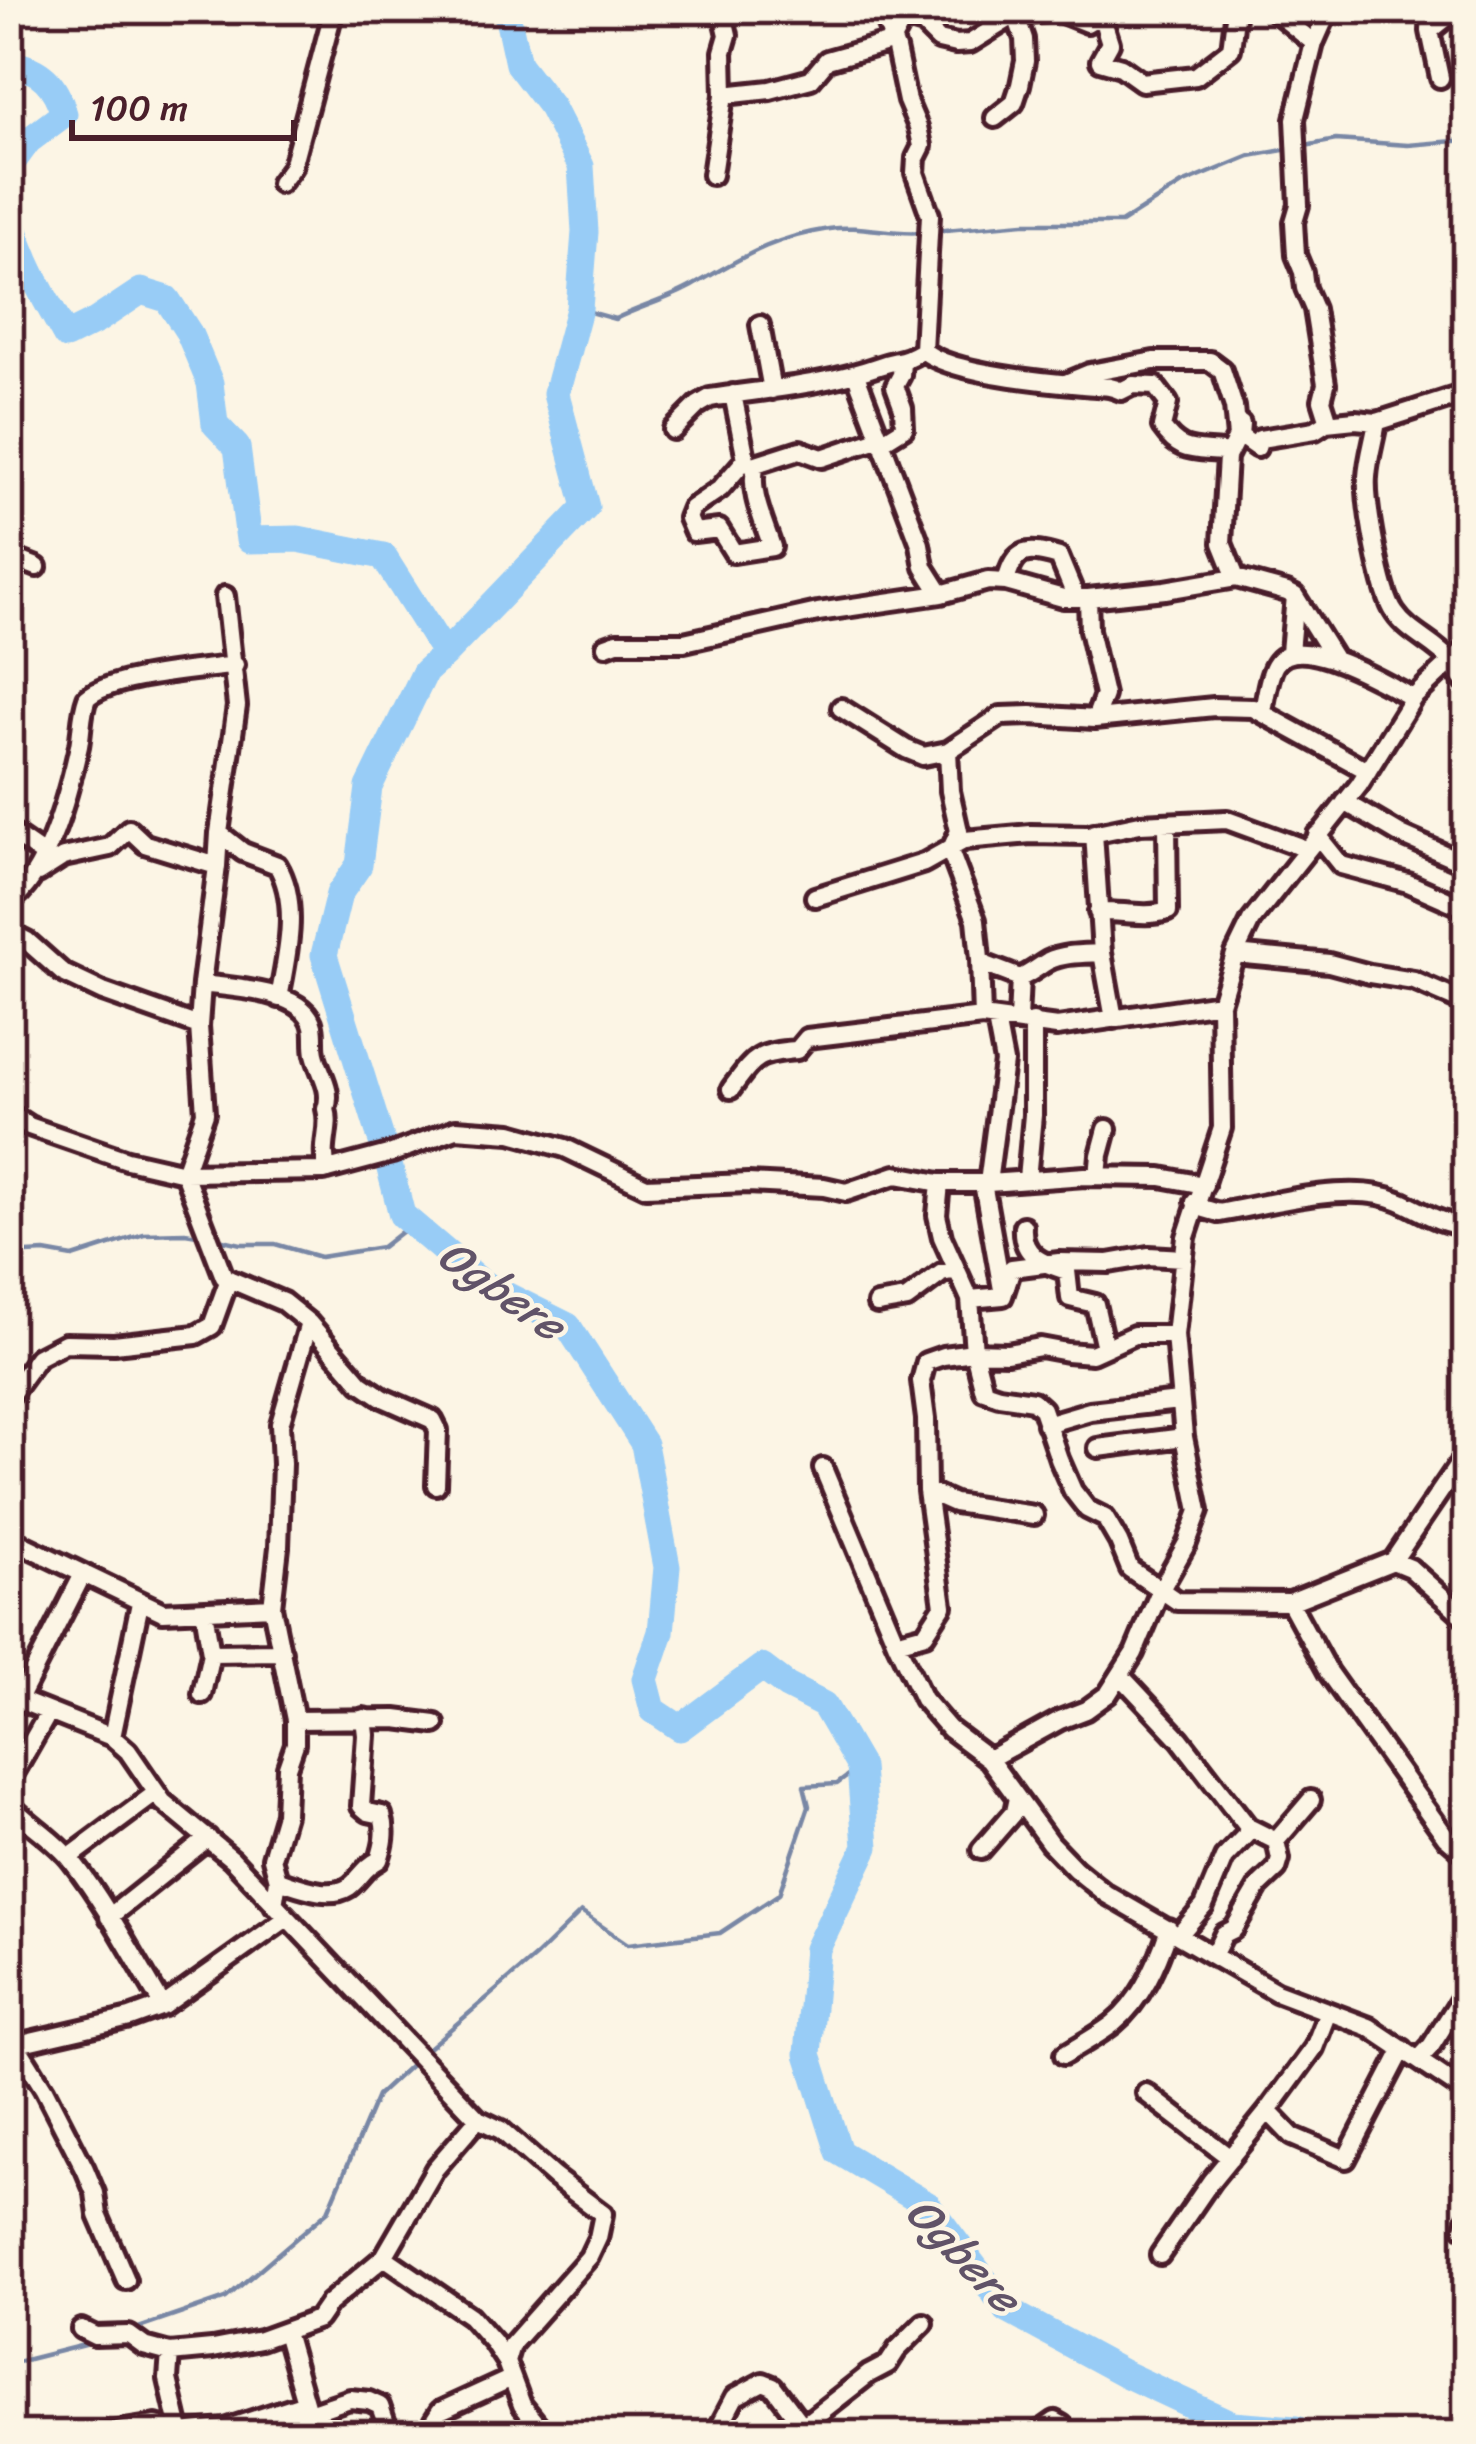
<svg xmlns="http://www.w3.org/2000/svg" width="1476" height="2444" viewBox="0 0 1476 2444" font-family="Sriracha,sans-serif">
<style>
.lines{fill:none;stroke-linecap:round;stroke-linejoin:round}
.stream{stroke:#7987a5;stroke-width:4.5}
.river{stroke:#98ccf6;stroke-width:27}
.street-casing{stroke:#4a1f2b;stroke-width:26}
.street{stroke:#fcf5e5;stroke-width:16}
.labels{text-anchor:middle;stroke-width:9;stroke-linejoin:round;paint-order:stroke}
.water-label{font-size:45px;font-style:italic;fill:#615368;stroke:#fcf5e5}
</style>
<rect width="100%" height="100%" fill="#fcf5e5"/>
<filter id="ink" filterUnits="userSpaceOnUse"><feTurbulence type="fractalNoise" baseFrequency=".00833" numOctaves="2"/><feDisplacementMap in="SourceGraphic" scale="24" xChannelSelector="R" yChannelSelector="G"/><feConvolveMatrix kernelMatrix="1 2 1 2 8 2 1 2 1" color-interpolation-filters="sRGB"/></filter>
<g filter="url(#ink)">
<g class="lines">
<!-- stream -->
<path class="stream" d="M1300,147L1336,140L1408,145L1467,140
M934,231L1024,223H1121L1182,184L1250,156L1289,149
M579,309L615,319C639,307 669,299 692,286C742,258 770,238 829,229C859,224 891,235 922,232
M214,1238L241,1244H275L320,1257L382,1247L405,1229L402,1215
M9,1254L45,1252L73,1257L144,1234L185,1233L203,1236
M425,2051L536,1956L581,1912L628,1944L720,1933L779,1894L809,1806L804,1786L837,1784L860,1767
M130,2331L226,2298L328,2211L377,2096L417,2059
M9,2364L96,2342
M1296,2429L1441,2430L1467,2423"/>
<!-- river -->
<path class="river" d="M9,63C42,69 55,84 64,114L28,141L9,167
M9,200C14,249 42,293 66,336L96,321L141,291L167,299L189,333L210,383L215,424L237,447L249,540L298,539L383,556L445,654L425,672L369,787L359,865L339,894L324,955L388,1161L402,1215L482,1283L568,1326L644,1444L667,1567L661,1632L645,1679L653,1710L680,1728L762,1667L787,1686L824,1705L860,1767L866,1847L817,1949L808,2054L839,2152L928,2205L1007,2310L1125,2374L1232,2424L1296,2429L1298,2435
M445,654L586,507L556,394L579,309L585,232L581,166L551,107L518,64L506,9"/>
<defs>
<path id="street" d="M881,9L896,49L907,101L918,127L922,146L916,158L915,173L930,215L923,350
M1272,9L1314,43
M1329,9L1314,43L1295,119L1299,205L1294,222L1296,255L1303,272L1305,288L1314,309L1326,384L1322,400L1328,419L1326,423L1355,420L1377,422L1467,393
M1400,9L1415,11L1424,9
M1431,9L1430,31L1440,78
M1430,31L1457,9
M724,95L770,90L811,79L827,60L891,42L900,25L909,20L923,24L939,40L956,44L970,43L1015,15L1057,11L1087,23L1097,17L1104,24L1110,43L1100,61L1121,67L1142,82L1196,76L1231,49L1236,9
M995,118L1014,103L1020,85L1025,61L1024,39L1014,10
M712,175L724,95L723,52L728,35L722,9
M280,183L292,167L334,9
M760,325L772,390
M923,350C947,373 1047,382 1083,385C1097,387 1108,384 1121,391L1133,385L1155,386L1168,403L1162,427C1180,453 1192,449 1222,452L1227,457
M856,375L920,544L924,567L941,594
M1066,383L1090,373L1154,361H1210L1222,370L1234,407L1237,437L1227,457L1222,543L1236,578
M733,394L746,459L720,489L692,508L688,518L694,532L719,529L734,553L772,547C764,522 748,490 756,464L800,450L822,458L878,439
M1377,422C1374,440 1368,459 1367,477C1365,502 1381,594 1395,613C1409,634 1436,643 1451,662C1457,670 1459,677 1467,684
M1241,424L1240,436L1257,448L1260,439L1315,430L1326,423
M673,430L698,405L710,398C767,389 825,385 879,366C899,359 903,363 923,350
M880,443L904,428L903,408L895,386L901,375L902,363
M9,556L37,567
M1006,582C1015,547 1028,548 1059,557L1076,598
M225,596L237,706L219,833L217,866L202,984L199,1026L205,1113L184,1173L224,1277L283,1302L309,1323L361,1383L383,1398L433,1420L438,1430L436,1485
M1088,598L1089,630L1104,695L1095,719
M606,646L617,642H684L818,612L941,594L988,581L1006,582L1063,598H1088L1165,590L1236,578L1287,592L1295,596L1335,660
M1467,647L1413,698L1359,785L1251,921L1235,954L1220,1003L1222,1128L1186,1237L1175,1335L1184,1437L1199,1511L1187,1543L1160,1591L1134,1653L1108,1694L1086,1710L1060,1720L989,1759L1050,1843L1075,1869L1106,1894L1276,1992L1369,2027L1467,2093
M1290,652L1295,596
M841,708L906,749L923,756L948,751L1001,716L1031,715L1095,719L1214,707L1253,708L1368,771
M1263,711C1266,697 1268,677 1275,665C1296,628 1387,685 1413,698
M948,751L950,791L959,831L950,851L976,920L980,959L982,1017
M1345,802L1401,835L1467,864
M9,831L44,855
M219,833L243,852L277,865C300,903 287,956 279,998
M1094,833L1102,953L1114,1019
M1317,835L1341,865L1408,883L1467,909
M38,873L63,857L110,847L129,829L145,844L217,866
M815,897L924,863L965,840L1031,834L1087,835L1140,824L1227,820L1306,849
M9,902C48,876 69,791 79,746C82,730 81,714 87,698C113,675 197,671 235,665
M1098,912C1121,911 1146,918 1168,911L1167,824
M9,932L27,941L63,973L103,992L199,1026
M1235,954L1329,963L1370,974L1414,981L1467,1004
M980,959L986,965L1020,978C1031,973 1038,967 1048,961C1064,953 1085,954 1102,953
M202,984C231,988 305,990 313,1026C315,1035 313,1045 315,1054C320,1075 333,1088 326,1109C332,1129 319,1148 328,1170
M1018,1020L1020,978
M731,1089C755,1057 756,1053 797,1050L807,1038L982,1017L1057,1027L1220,1003
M9,1113L29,1126L127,1160L184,1173L324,1171L392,1153L456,1129L511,1133L565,1148L646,1187L748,1183L824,1187L846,1192L896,1175L940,1183H988L1085,1176L1161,1177L1204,1185
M1098,1176L1100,1155L1107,1129
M1027,1179L1033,1115V1022
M940,1183L937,1215L942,1237L970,1299L974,1352L984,1391L999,1396L1033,1401L1042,1409L1059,1459L1073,1491L1087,1509L1105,1518L1119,1542L1130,1569L1177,1601L1290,1602L1393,1561L1467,1452
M983,1183L1003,1295
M988,1183L1004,1062L996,1020
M1195,1202L1205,1209L1219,1213C1265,1205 1333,1186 1379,1195C1413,1201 1428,1223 1467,1226
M1023,1226C1021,1256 1042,1263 1067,1271L1070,1298L1095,1304L1105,1348
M970,1299L1003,1296L1012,1268L1059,1262L1109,1263L1149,1256L1183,1258
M877,1304L907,1299L942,1273L957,1270
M9,1397L38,1357L65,1343L114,1344L196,1335L212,1326L229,1279
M1046,1424L1090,1411L1179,1401
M1098,1448L1184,1437
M823,1468L896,1642L923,1699L949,1729L989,1759
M927,1491L954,1503L1034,1515
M9,1538L163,1612L272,1607
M1393,1561L1410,1568L1467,1619
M1290,1602L1328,1672L1446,1837L1467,1855
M896,1642L925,1634L943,1606L927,1491L926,1419L921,1381L926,1362L943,1356L974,1352L1007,1353L1040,1347L1067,1352L1092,1354L1134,1335H1175
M211,1653L282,1652
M1120,1675L1180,1739L1248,1827L1276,1841
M202,1694L211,1653L204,1611
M9,1696L112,1737L128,1751L163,1802L232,1859L478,2119L501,2130L554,2177L603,2214L598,2238L589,2257L511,2345L506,2362
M19,1700L83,1574
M295,1720L396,1719L435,1724
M112,1737L140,1603
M9,1782L49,1712
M9,1804C28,1824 55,1839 72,1861C107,1906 134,1958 163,2006
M1276,1841L1311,1800
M981,1850L1014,1812L1017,1798
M70,1857L156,1793
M278,1880C298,1886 329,1900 349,1887C360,1879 365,1866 379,1860C384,1845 387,1831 382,1815L368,1812L361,1806L366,1735L364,1718
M274,1905L278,1880L272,1858L285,1814L287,1767L295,1744V1720L272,1607L279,1547L282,1464L280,1424L309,1323
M109,1917L208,1838
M1180,1934L1204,1906L1224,1858L1246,1835L1248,1827
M1214,1954L1224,1934L1234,1929L1259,1886L1277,1869L1280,1859L1276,1841
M16,2044L44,2089L85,2169L95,2193L98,2215L126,2280
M9,2046L130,2018L163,2006L287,1918
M1064,2055C1080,2045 1099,2035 1114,2023C1142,2000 1158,1962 1169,1929
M1419,2059L1431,2046L1467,1989
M1146,2093L1230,2158
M1268,2111L1292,2136L1346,2159L1403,2049
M1464,2228L1467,2219
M1160,2255L1211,2181L1268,2111L1314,2048L1328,2012
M384,2257L470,2316L493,2342L506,2362L522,2405L546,2435
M81,2329L95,2336L129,2335L144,2346L170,2353L212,2349L260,2340L318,2319L329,2303L384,2257L435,2169L478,2119
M285,2332L307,2409
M170,2353L168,2379L181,2435
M804,2425L869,2374L888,2364L897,2350L924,2323
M93,2435L156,2425L180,2433L225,2429L305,2403
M278,2435L294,2418L350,2399L369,2401L380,2406L390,2435
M433,2435V2422L440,2411L512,2378
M715,2435L735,2397L763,2382L773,2386L809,2434
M1035,2435L1055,2421L1062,2425"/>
</defs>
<!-- street casing -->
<use href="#street" class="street-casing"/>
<!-- street -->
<use href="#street" class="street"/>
</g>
</g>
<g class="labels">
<!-- water labels -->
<g class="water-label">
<text transform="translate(502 1289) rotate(35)" y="16">Ogbere</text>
<text transform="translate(964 2254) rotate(46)" y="16">Ogbere</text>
</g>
</g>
<!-- margin -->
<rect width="1476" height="2444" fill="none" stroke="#fcf5e5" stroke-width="48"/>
<rect x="24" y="24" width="1428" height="2396" fill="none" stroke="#4a1f2b" stroke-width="4.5" filter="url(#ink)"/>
<!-- scale -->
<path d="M72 120v18h222v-18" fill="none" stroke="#4a1f2b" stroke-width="6"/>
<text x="90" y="120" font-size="36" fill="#4a1f2b" stroke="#fcf5e5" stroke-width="9" paint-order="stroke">100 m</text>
</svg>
